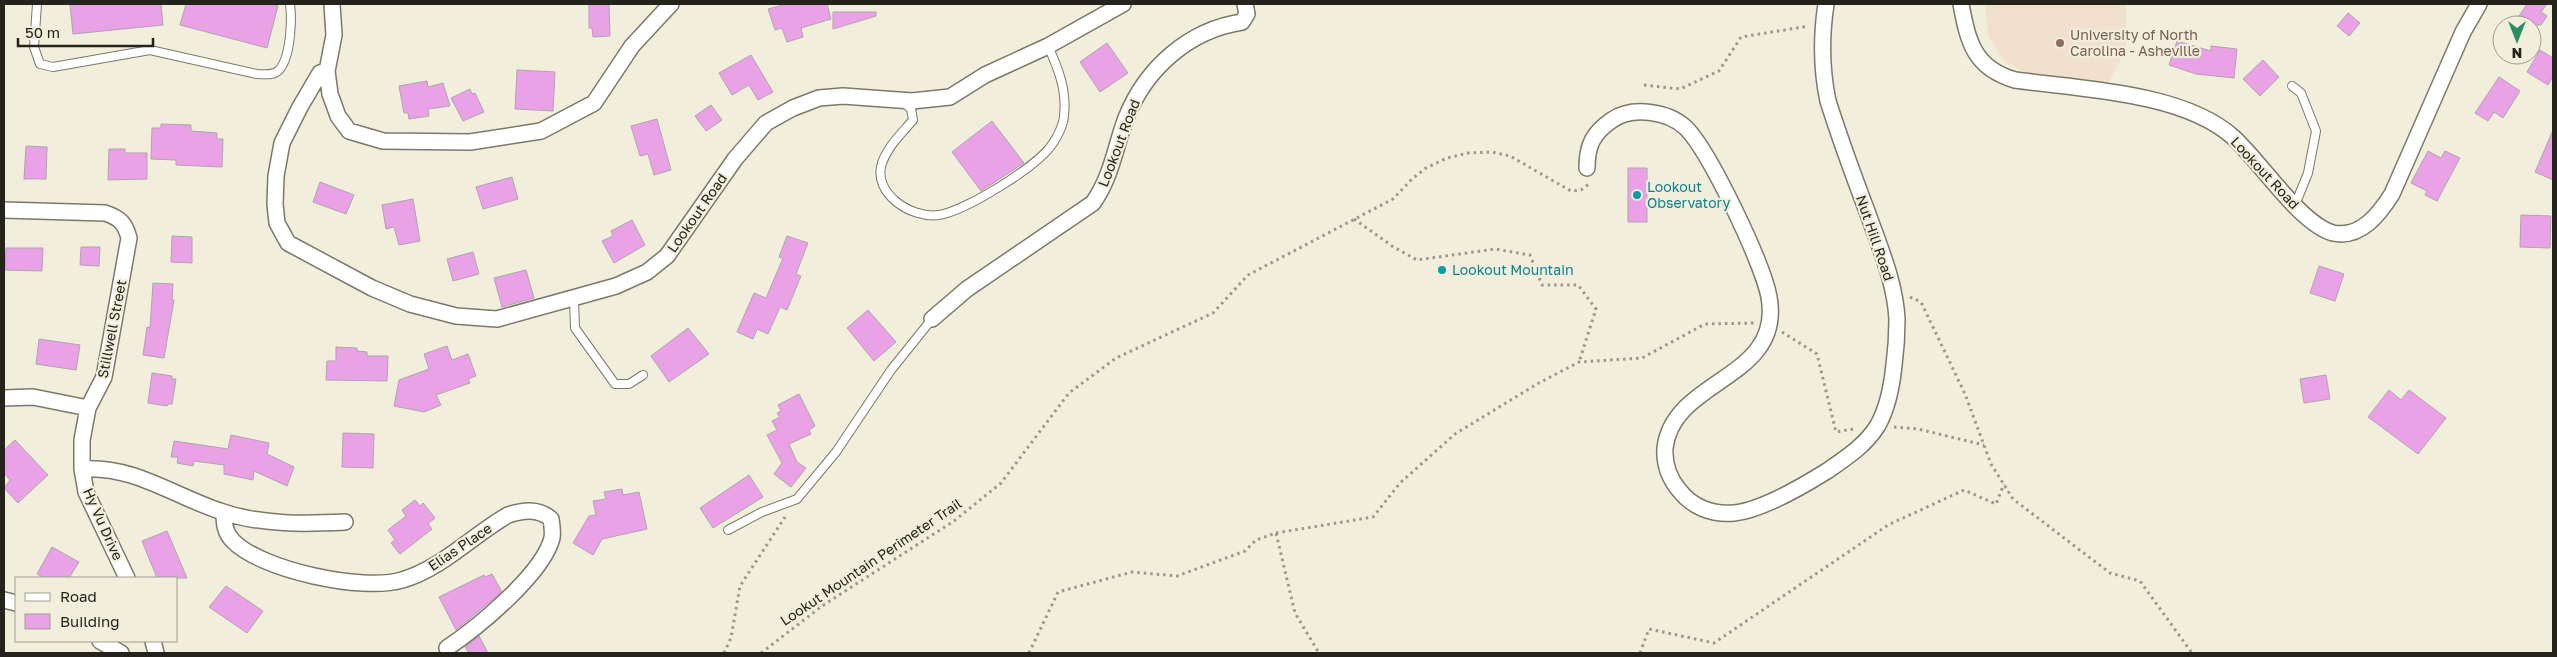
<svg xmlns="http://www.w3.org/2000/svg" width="2557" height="657" viewBox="0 0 2557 657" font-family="'Golos Text',sans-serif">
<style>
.education{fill:#f2e0cf}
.building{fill:#e9a2e5;stroke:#b1a3b0}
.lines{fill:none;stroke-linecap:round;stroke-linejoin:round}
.lane-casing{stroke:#7c7969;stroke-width:10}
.street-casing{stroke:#7c7969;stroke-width:18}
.path{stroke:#9a988b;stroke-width:3;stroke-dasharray:2.5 4;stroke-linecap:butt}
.lane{stroke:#fff;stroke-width:8}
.street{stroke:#fff;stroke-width:15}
.education-dot{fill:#8d6e63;stroke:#f1eedc;stroke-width:2}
.culture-dot{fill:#0f9aa8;stroke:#f1eedc;stroke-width:2}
.labels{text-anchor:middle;stroke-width:4.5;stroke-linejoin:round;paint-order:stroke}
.education-label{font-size:14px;fill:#785e54;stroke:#f1eedc;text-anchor:start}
.street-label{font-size:14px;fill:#24231c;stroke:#f1eedc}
.culture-label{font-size:14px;fill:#0d838f;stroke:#f1eedc;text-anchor:start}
</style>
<rect width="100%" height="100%" fill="#f1eedc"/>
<!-- education -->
<path class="education" d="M1985,4H2126V50L2108,83L2030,74L2007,64L1988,36Z"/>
<!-- building -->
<path class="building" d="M70,4H161L163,25L73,34Z
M186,4H270L278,6L267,48L180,25Z
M589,4H609L610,36L593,37L592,28H589Z
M786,4H827L831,19L801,28L803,37L787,42L782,28L775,30L768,9Z
M2527,4H2547L2541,12L2547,16L2541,25H2513Z
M833,12H876V16L833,29Z
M2348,13L2360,23L2349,36L2337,26Z
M2177,41L2211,51V46L2237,49L2234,78L2196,74L2169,65Z
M1107,43L1128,73L1100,92L1080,62Z
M2540,50L2553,58V76L2548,85L2527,72Z
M751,55L773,92L758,100L749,85L732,95L719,73Z
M2263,60L2279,77L2260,96L2243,79Z
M517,70L555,72L553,111L515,109Z
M2499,77L2520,91L2503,118L2494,112L2488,121L2475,113Z
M427,81L428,87L443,83L450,106L428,109L429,116L409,119L408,113H404L399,86Z
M470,89L472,94L475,93L484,112L463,121L451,98Z
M711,105L722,120L706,131L695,116Z
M657,119L671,170L654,175L648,154L640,156L631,126Z
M992,121L1024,163L981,191L952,152Z
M161,124L191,125V131L217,133V139H223L222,167L176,165V160L151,159L152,128H161Z
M2553,130V180L2535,172Z
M26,146L47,147L46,179H24Z
M109,149H125V153H147V179L108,180Z
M2428,151L2441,158L2445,151L2460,158L2437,201L2425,195L2427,191L2411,183Z
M1628,168H1647V222H1628Z
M512,177L518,199L483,209L476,187Z
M320,182L354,195L346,214L313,202Z
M413,199L420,241L399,245L394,227L386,229L382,205Z
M2521,215L2551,216L2550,248L2520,247Z
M632,220L645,245L614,263L602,241L613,236L611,231Z
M172,236L192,237V263L171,262Z
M787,236L808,243L796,274L801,276L787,310L780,307L768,334L757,329L753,339L737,332L754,293L766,298L783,258L779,257Z
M81,247H100L99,266L80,265Z
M6,248H43L42,271L5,270Z
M473,252L479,274L453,281L447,259Z
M2319,266L2344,274L2335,301L2310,293Z
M526,270L534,298L502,307L494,278Z
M153,283L173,284L172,300H174L164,358L143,355L147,327L150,328Z
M868,310L896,342L874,361L847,328Z
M688,328L709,354L669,382L651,356Z
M39,339L80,345L76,370L36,364Z
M447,346L452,360L468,354L476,376L468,379L470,383L436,395L441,405L424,412L394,406L399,380L429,369L424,354Z
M336,347L357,348V351L367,352V356H388L387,381L326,380L327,361H336Z
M152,373L172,376V379H176L172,404H168L167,406L148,403Z
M2326,375L2330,399L2304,403L2300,379Z
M2389,390L2401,400L2409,390L2446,418L2418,454L2368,417Z
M799,394L815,426L809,430L811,434L789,444L797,462L806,468L791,487L774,474L782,463L767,435L777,430L772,421L780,417L777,413L781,411L778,405Z
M343,433L374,434L373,468L342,467Z
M231,435L269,443L267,454L294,467L287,486L254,471L253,480L224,474V465L194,461L193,466L177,463L178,457H171L174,441L228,449Z
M15,440L48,475L18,503L4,488L10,480L4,473V450Z
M749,475L763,497L713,528L700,508Z
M622,489L623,495L639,492L647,529L602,539L593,555L573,543L589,516L596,515L593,501L606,499L604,492Z
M415,500L420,506L423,503L435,518L428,524L432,529L400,554L391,543L395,540L388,530L406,516L402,510Z
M167,531L187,578H157L142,541Z
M52,547L79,562L69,578H45L37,574Z
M492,574L502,592L456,630L439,597L484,575L485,577Z
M226,586L263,611L247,633L209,607Z
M479,636L488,653H469L465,647Z"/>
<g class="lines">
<defs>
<path id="lane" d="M37,4L34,47L40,64L53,67L150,50L257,74C264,74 274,76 279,70C291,57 292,19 290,4
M2292,86L2301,93L2316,131L2308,173L2295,205
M904,103L911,109L913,120C901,134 888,146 882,163C872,193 911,219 939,215C965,211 1039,166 1053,143C1058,136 1064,123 1064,115C1067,90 1058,68 1048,46
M574,299L575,328L615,384H629L643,375
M728,530L762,512L797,499L836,452L891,370L932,319"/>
<path id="street" d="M332,4L334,35L327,71L330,94L338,116L349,131L383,141L470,142L541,131L594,103L632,46L671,4
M1961,4C1968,42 1974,68 2015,80C2080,89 2183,92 2233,137C2260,161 2300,224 2333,233C2361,239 2380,213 2392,194L2463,32L2479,4
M327,71L320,73L300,107L282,143L276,176L275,204L277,223L288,243L372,288L410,304L456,316L497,319L616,286L647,272L667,256L735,159L766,123L793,108L819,98L843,96L912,101L950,97L985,75L1048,46L1123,4
M1587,168C1587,145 1593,133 1612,120C1632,106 1668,111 1686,128C1710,152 1763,264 1769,297C1784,380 1673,378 1665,448C1664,464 1669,478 1679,490C1692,507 1712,515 1734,513C1763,510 1803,486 1827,471C1846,458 1866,445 1878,425C1888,407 1892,385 1894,365C1896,350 1897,334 1897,319C1895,282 1880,248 1868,214C1854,177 1840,139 1828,101C1821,68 1821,37 1826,4
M4,210L105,213C120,218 125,223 129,238L104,377L88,408L82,440V469L86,492L127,578
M932,319L967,289L1093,203C1112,176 1115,147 1126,118C1146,68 1189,30 1242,22L1247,14L1245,4
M4,398L33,397L88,408
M82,469C134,465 175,497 223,512C262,525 306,524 345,522
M224,513C224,524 225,533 233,541C261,570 363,592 402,580C441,569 473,535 508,515C523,510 538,508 551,519C552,525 553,532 552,538C543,574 477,628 447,648
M4,600L16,603
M100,641L121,653
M153,641L156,653"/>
</defs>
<!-- lane casing -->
<use href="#lane" class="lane-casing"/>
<!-- street casing -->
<use href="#street" class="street-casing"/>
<!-- path -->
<path class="path" d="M1644,85L1680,89L1719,71L1741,37L1809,26
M1354,219L1392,246L1417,260L1495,249L1530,255L1542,285H1578L1596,309L1579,362
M1910,297L1921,302L1965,394L1991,464L2013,499L2110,573L2140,581L2192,653
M1782,332L1817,354L1836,432L1853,429
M1894,427L1918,429L1984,445
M1276,533L1373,517L1400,483L1455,434L1537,384L1579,362L1642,358L1705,324L1754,323
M724,653L731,638L740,586L785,517
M761,653L822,606L954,521L1001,483L1069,393L1116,358L1213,313L1248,275L1393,199L1412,179L1426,168L1447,158L1468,153L1492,152L1510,156L1571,191L1581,190L1589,184
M1029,653L1058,592L1132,572L1177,576L1245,551L1256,540L1276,533L1295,613L1319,653
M1640,653L1649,629L1714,643L1888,525L1964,490L1996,504L2004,484"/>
<!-- lane -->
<use href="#lane" class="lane"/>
<!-- street -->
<use href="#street" class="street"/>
</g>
<!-- markers -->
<circle class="education-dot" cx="2060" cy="43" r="5"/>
<g class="culture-dot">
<circle cx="1637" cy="195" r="5"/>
<circle cx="1442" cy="270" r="5"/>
</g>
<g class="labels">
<!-- education labels -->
<g class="education-label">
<text x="2070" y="40">University of North<tspan x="2070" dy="16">Carolina - Asheville</tspan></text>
</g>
<!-- street labels -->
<g class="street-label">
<text transform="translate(1119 143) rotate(-69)" y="5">Lookout Road</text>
<text transform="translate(2265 173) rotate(47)" y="5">Lookout Road</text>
<text transform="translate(697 213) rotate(-55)" y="5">Lookout Road</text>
<text transform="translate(1875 238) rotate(71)" y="5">Nut Hill Road</text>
<text transform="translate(112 329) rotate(-79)" y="5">Stillwell Street</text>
<text transform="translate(103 524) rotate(66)" y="5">Hy Vu Drive</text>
<text transform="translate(460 547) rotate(-34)" y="5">Elias Place</text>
<text transform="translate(871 562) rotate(-34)" y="5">Lookut Mountain Perimeter Trail</text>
</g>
<!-- culture labels -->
<g class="culture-label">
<text x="1647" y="192">Lookout<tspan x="1647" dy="16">Observatory</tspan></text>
<text x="1452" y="275">Lookout Mountain</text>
</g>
</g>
<!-- border -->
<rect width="2557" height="657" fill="none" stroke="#24231c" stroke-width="10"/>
<!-- legend -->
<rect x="15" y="577" width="162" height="65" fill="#f1eedc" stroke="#9f9d8f"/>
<rect x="25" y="593" width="25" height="8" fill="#ffffff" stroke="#9f9d8f"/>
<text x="60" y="602" font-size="15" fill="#24231c">Road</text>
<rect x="25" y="614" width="25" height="15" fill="#e9a2e5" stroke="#9f9d8f"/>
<text x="60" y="627" font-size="15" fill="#24231c">Building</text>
<!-- north arrow -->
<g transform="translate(2517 40) rotate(180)"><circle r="24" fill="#f1eedc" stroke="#9f9d8f"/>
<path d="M0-4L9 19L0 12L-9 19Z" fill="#2b8e68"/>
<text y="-8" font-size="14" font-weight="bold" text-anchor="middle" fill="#24231c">N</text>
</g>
<!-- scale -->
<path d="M18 38v8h135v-8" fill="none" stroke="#24231c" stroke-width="2.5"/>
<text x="25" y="38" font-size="15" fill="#24231c" stroke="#f1eedc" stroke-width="4" paint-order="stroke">50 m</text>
</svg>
